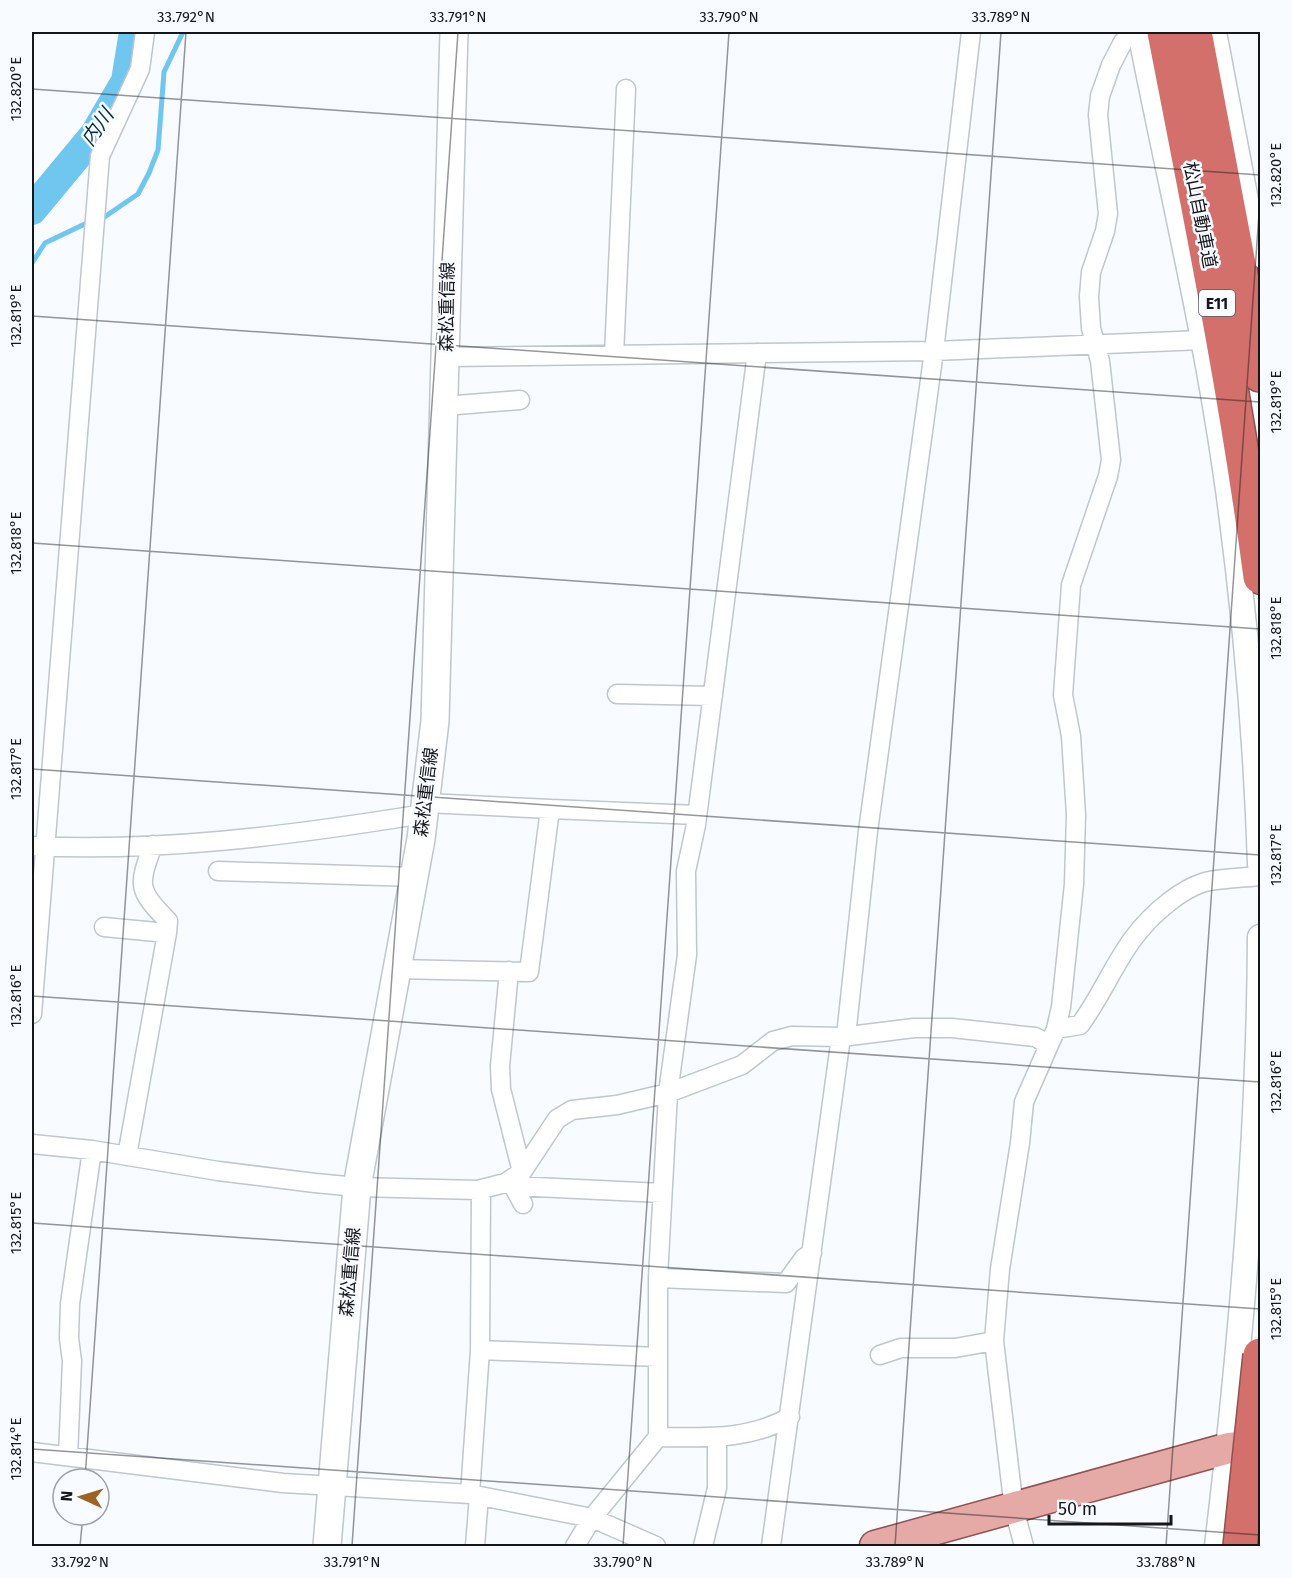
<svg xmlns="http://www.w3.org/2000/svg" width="1292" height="1578" viewBox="0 0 1292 1578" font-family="'Fira Sans','Noto Sans JP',sans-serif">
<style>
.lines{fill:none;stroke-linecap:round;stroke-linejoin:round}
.stream{stroke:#6fc6ef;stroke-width:5}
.river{stroke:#6fc6ef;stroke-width:30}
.minor-casing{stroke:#bfc6d0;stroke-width:21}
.tertiary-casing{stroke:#bfc6d0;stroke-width:27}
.secondary-casing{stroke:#bfc6d0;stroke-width:30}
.primary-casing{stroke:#90514f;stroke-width:33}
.motorway-casing{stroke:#90514f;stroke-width:36}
.minor{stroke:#fff;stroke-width:18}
.tertiary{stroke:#fff;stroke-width:24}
.secondary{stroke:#fff;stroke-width:27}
.primary{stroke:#e5a9a6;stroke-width:30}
.motorway{stroke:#d3706b;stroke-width:33}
.motorway-bridge-casing{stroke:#90514f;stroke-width:36;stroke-linecap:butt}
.motorway-bridge{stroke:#d3706b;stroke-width:33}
.ticks{fill:none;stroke:#15171b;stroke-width:1.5;stroke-opacity:0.45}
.labels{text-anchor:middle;stroke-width:5;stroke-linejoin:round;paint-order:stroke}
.shield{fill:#f8fbff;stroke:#595b5f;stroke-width:1.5}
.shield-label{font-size:16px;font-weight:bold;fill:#15171b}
.street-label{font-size:18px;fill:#15171b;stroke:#f8fbff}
.water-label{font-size:20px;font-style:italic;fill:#052f3f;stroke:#f8fbff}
.neatline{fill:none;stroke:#15171b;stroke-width:2}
.ticks-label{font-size:15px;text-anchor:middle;fill:#15171b}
</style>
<rect width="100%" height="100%" fill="#f8fbff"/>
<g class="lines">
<!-- stream -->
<path class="stream" d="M103,218L138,194L149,173L158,150L164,72L183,32
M32,263L45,243L89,222"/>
<!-- river -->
<path class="river" d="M32,210L95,134L126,81L134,32"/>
<defs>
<path id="minor" d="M1217,32L1260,258
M614,355L626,89
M446,357L934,351L1202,340
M444,406L520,400
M617,694L713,696
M550,809L697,815
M32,846C159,852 286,836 411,816H424
M218,871L414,877
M104,927L167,933
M395,969L529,972L550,809L426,803
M509,971L500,1066L501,1089L522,1172
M32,1014L100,156L140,69L145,32
M1056,1029L1080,1025C1113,979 1121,939 1169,902C1179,894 1192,886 1205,882C1223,878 1242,878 1260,876
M846,1036L868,831L934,351L971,32
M32,1144L92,1150L218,1171L315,1183L357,1187L478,1190L505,1183L522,1172L557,1119L572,1110L617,1105L668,1093L742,1065L773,1041L792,1036L841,1037L914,1028H952L1035,1037L1048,1044
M127,1156L167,933L168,921C137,889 138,886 153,845
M510,1180L523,1204
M514,1186L662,1193
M658,1278L786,1283L804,1258L812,1253
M480,1350L658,1357
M880,1355L901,1348H955L994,1341
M658,1437C705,1437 747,1441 790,1417
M32,1452L283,1483L470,1494L592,1518L656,1546
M68,1456L72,1361L69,1338L70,1304L92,1150
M470,1494L480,1350L481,1189
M475,1546L479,1496
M575,1546L592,1518L658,1437V1278L668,1093L687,955L686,871L696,825L757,353
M703,1546L717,1488V1437
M771,1546L841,1037
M1024,1546L1014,1509L994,1341L1000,1269L1020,1143L1024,1102L1056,1029L1061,1007L1074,884L1076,815L1071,736L1063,695L1071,585L1108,476L1111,460L1100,361L1091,328L1089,297L1091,272L1105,231L1108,214L1098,115L1100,96L1111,65L1123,42L1131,32"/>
<path id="tertiary" d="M1140,32C1170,184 1207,336 1228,490C1245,614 1256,739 1260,864
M1217,1546C1241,1345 1259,1140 1260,937"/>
<path id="secondary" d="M327,1546L357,1187L421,839L435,721L454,32"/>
<path id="primary" d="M875,1546L1229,1448L1260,1445"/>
<path id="motorway" d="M1164,32C1199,213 1236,394 1260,577
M1195,32L1260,375"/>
</defs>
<!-- minor casing -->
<use href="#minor" class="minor-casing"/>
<!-- tertiary casing -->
<use href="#tertiary" class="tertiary-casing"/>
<!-- secondary casing -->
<use href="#secondary" class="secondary-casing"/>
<!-- primary casing -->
<use href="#primary" class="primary-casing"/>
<!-- motorway casing -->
<use href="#motorway" class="motorway-casing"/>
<!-- minor -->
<use href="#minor" class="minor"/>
<!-- tertiary -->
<use href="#tertiary" class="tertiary"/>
<!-- secondary -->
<use href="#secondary" class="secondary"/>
<!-- primary -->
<use href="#primary" class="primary"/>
<!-- motorway -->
<use href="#motorway" class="motorway"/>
<defs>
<path id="motorway-bridge" d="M1240,1546L1260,1355"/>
</defs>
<!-- motorway-bridge casing -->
<use href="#motorway-bridge" class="motorway-bridge-casing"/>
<!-- motorway-bridge -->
<use href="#motorway-bridge" class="motorway-bridge"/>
</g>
<!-- ticks -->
<path class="ticks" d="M32,89L1260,175M32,316L1260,402M32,543L1260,629M32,769L1260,855M32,996L1260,1082M32,1223L1260,1309M32,1449L1260,1535M85,1479L186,32M80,1546L83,1515M352,1546L458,32M623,1546L729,32M895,1546L1001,32M1166,1546L1260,199"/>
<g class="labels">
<!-- shield labels -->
<rect class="shield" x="1199" y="290" width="36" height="26" rx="4.5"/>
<g class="shield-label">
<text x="1217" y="309">E11</text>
</g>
<!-- street labels -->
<g class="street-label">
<text transform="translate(1200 215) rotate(79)" y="6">松山自動車道</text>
<text transform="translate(447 307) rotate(-89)" y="6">森松重信線</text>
<text transform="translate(426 792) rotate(-83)" y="6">森松重信線</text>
<text transform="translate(350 1272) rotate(-85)" y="6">森松重信線</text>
</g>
<!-- water labels -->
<g class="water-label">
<text transform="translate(97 127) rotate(-55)" y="7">内川</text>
</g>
</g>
<!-- border -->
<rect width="1292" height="1578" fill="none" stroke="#f8fbff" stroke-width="66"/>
<!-- north arrow -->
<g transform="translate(81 1497) rotate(274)"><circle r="28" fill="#f8fbff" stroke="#9da0a4" stroke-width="1.5"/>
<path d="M0-4.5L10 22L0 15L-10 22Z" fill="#9d6322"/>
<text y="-9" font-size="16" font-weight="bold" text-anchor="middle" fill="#15171b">N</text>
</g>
<!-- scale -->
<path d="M1049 1515v9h122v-9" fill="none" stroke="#15171b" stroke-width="3"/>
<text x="1058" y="1515" font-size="18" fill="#15171b" stroke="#f8fbff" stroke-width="4.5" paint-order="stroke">50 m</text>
<rect x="33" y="33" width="1226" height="1512" class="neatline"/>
<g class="ticks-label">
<text x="186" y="22">33.792°N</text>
<text x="458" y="22">33.791°N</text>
<text x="729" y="22">33.790°N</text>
<text x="1001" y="22">33.789°N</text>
<text transform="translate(16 89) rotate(-90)" y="5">132.820°E</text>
<text transform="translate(1276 175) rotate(-90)" y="5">132.820°E</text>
<text transform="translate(16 316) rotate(-90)" y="5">132.819°E</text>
<text transform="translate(1276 402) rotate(-90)" y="5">132.819°E</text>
<text transform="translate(16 543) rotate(-90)" y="5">132.818°E</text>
<text transform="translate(1276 628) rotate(-90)" y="5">132.818°E</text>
<text transform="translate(16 769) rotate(-90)" y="5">132.817°E</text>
<text transform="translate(1276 855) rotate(-90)" y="5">132.817°E</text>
<text transform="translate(16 996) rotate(-90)" y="5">132.816°E</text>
<text transform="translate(1276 1082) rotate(-90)" y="5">132.816°E</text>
<text transform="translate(16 1223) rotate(-90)" y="5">132.815°E</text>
<text transform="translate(1276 1309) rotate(-90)" y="5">132.815°E</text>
<text transform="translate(16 1449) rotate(-90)" y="5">132.814°E</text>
<text x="80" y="1567">33.792°N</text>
<text x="352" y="1567">33.791°N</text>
<text x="623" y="1567">33.790°N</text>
<text x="895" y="1567">33.789°N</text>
<text x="1166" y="1567">33.788°N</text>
</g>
</svg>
